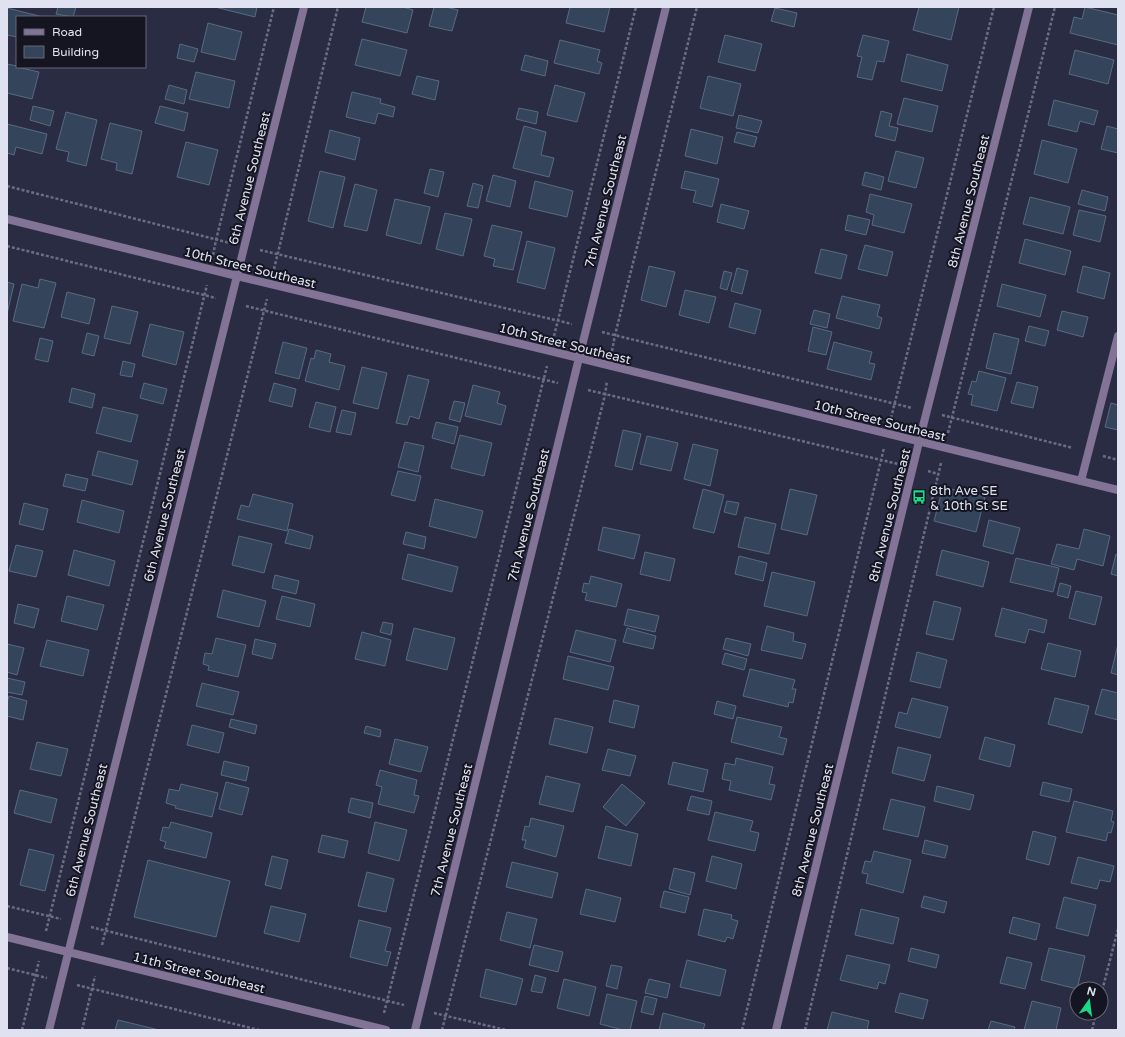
<svg xmlns="http://www.w3.org/2000/svg" width="1125" height="1037" viewBox="0 0 1125 1037" font-family="'Varela Round',sans-serif">
<style>
.building{fill:#34455b;stroke:#586a82}
.lines{fill:none;stroke-linecap:round;stroke-linejoin:round}
.path{stroke:#6b6d82;stroke-width:2.5;stroke-dasharray:3 2;stroke-linecap:butt}
.service{stroke:#837497;stroke-width:8}
.minor{stroke:#837497;stroke-width:8}
.tertiary{stroke:#837497;stroke-width:8}
.labels{text-anchor:middle;stroke-width:4;stroke-linejoin:round;paint-order:stroke}
.street-label{font-size:13px;fill:#e0e2f2;stroke:#141520}
.poi-label{font-size:13px;fill:#e0e2f2;stroke:#141520;text-anchor:start}
</style>
<rect width="100%" height="100%" fill="#2a2c44"/>
<!-- building -->
<path class="building" d="M58,7H76L73,17L56,14Z
M215,7H257L255,17Z
M366,7H403L413,10L407,33L362,22Z
M434,7H446L458,10L452,31L429,26Z
M570,7H610L604,32L566,23Z
M919,7H959L951,40L913,30Z
M1085,7L1118,15V45L1070,33L1074,17L1082,19Z
M7,8L43,17H17V37L7,35Z
M775,8L797,13L794,27L771,21Z
M208,23L242,32L235,60L201,52Z
M725,35L762,44L755,71L718,62Z
M863,35L889,41L884,62L877,61L872,80L857,77L862,57L857,56Z
M362,39L407,50L400,76L355,65Z
M560,40L600,50L597,61L602,63L599,74L554,63Z
M180,44L198,49L194,62L177,58Z
M1075,50L1114,60L1108,84L1069,74Z
M907,54L948,65L942,91L901,81Z
M525,55L548,61L545,76L521,70Z
M7,64L17,66V67L39,72L32,99L7,93Z
M196,72L235,81L229,108L189,99Z
M417,76L439,81L435,100L412,94Z
M708,76L741,84L733,116L700,108Z
M169,85L187,90L184,104L165,99Z
M555,85L585,93L577,122L547,115Z
M352,92L381,99L380,103L395,107L393,117L378,113L375,124L346,117Z
M904,98L938,106L932,132L897,124Z
M1054,100L1098,111L1094,125L1080,121L1077,132L1048,125Z
M33,106L54,111L50,126L30,120Z
M160,106L188,113L184,131L155,123Z
M519,108L538,112L536,124L516,119Z
M881,111L892,114L889,126L898,128L895,141L875,136Z
M66,112L97,120L86,166L67,161L69,152L56,149Z
M739,115L762,121L758,133L736,128Z
M110,123L142,131L132,174L116,170L117,163L101,159Z
M7,124L47,134L42,154L16,147L14,155L7,153Z
M524,126L546,132L541,155L554,158L549,177L513,168Z
M1107,126L1118,129V153L1101,149Z
M691,129L723,137L717,164L685,156Z
M330,130L360,138L355,160L325,152Z
M737,132L757,137L754,147L734,142Z
M1042,140L1077,149L1068,183L1034,174Z
M186,142L218,150L209,185L177,177Z
M896,151L924,158L916,188L888,181Z
M430,169L444,172L438,197L424,193Z
M320,171L345,177L333,228L308,221Z
M685,171L719,179L712,207L693,202L696,191L681,188Z
M865,172L884,177L881,190L862,185Z
M493,175L516,181L510,207L486,201Z
M535,181L573,191L567,217L529,208Z
M473,183L483,186L478,208L467,206Z
M355,184L377,190L367,231L344,226Z
M1082,190L1108,197L1105,211L1078,204Z
M870,194L912,204L904,233L872,225L874,215L866,212Z
M1030,197L1070,207L1063,234L1023,224Z
M395,199L430,207L421,244L386,235Z
M721,204L749,211L744,229L717,222Z
M1079,210L1106,216L1100,242L1073,235Z
M445,213L472,219L463,256L436,249Z
M848,215L870,220L866,235L845,230Z
M492,225L522,232L513,270L493,266L495,259L484,256Z
M1025,239L1071,251L1065,275L1019,263Z
M527,241L555,248L545,289L517,282Z
M865,245L893,252L887,276L858,269Z
M821,249L847,255L841,279L815,273Z
M649,266L675,272L666,307L641,300Z
M1083,266L1110,273L1104,299L1077,292Z
M737,268L748,271L742,294L731,291Z
M724,271L732,273L727,290L720,288Z
M40,279L56,283L44,328L13,321L22,284L38,288Z
M7,282L14,284L7,314Z
M1002,284L1046,295L1040,317L997,306Z
M685,290L716,297L709,323L679,315Z
M67,292L95,299L89,324L61,317Z
M842,296L880,305L877,316L882,318L879,329L836,318Z
M735,303L761,310L755,334L729,327Z
M112,306L138,312L130,344L104,338Z
M814,310L830,314L827,328L810,324Z
M1062,311L1088,317L1083,337L1057,330Z
M150,324L184,332L176,365L142,356Z
M1029,326L1049,331L1045,346L1025,341Z
M813,327L832,332L826,355L808,351Z
M87,333L99,336L94,356L82,353Z
M994,333L1019,339L1011,374L986,368Z
M40,338L53,341L48,362L35,359Z
M283,342L307,348L299,379L275,373Z
M834,342L872,352L869,363L875,364L871,380L827,369Z
M316,350L331,354L329,362L345,366L339,390L305,381L311,358L314,359Z
M123,361L135,364L132,377L120,375Z
M362,367L387,373L378,409L353,403Z
M979,371L1006,378L997,411L971,405L973,395L968,394L972,381L976,382Z
M408,375L429,380L419,419L410,416L407,425L396,423Z
M1017,382L1038,387L1033,408L1011,403Z
M144,383L167,389L163,404L140,398Z
M274,383L296,389L292,407L269,401Z
M473,385L500,392L497,403L506,406L501,425L465,416Z
M72,388L95,394L92,408L69,402Z
M454,401L465,403L460,422L449,419Z
M316,402L336,407L330,432L309,427Z
M1111,403L1118,405V430L1105,427Z
M103,407L138,415L131,442L96,433Z
M342,410L356,413L351,435L336,432Z
M436,422L458,427L454,444L432,438Z
M623,430L641,434L632,470L615,466Z
M460,435L492,443L484,476L451,468Z
M647,436L678,443L671,471L640,464Z
M405,442L424,446L418,472L398,467Z
M693,444L718,450L710,486L684,479Z
M98,451L138,461L132,485L92,475Z
M398,471L421,476L415,501L391,495Z
M66,474L88,479L85,491L63,486Z
M943,487L985,497L976,532L934,521Z
M703,489L724,495L714,533L693,528Z
M790,489L817,495L807,535L781,529Z
M253,494L293,504L287,531L237,519L241,505L249,507Z
M435,499L483,511L476,538L429,526Z
M82,500L124,511L119,533L77,522Z
M727,501L739,503L736,515L724,512Z
M24,503L48,509L43,530L19,524Z
M745,517L776,524L769,554L738,547Z
M989,520L1020,528L1013,554L983,546Z
M603,527L640,535L634,559L598,550Z
M289,529L313,536L310,549L285,543Z
M1084,529L1110,536L1103,566L1077,559L1074,570L1051,564L1057,544L1079,549Z
M406,532L426,537L424,549L403,544Z
M239,536L272,544L264,573L232,565Z
M16,545L43,551L36,577L9,571Z
M74,550L115,561L109,586L68,575Z
M942,550L989,562L983,587L936,575Z
M645,552L675,559L670,581L640,574Z
M408,554L458,567L452,592L402,579Z
M1116,554L1118,555V576L1111,574Z
M739,556L767,563L763,581L735,574Z
M1016,558L1059,568L1053,592L1010,582Z
M772,572L815,582L807,616L764,606Z
M275,575L299,581L296,594L272,588Z
M591,576L622,584L616,607L585,600L587,593L582,592L584,583L589,584Z
M1060,583L1071,586L1068,598L1057,595Z
M223,590L266,601L259,627L217,617Z
M1076,591L1102,597L1095,625L1069,618Z
M67,596L104,605L97,630L61,621Z
M282,596L315,604L310,627L276,619Z
M934,601L961,608L953,640L926,634Z
M18,604L39,609L34,628L14,623Z
M1002,608L1047,620L1044,633L1029,629L1025,643L995,636Z
M628,609L659,616L655,632L624,625Z
M383,622L393,624L391,635L380,632Z
M767,626L794,633L793,641L806,644L802,659L761,650Z
M414,628L455,638L447,670L406,660Z
M627,628L656,636L653,649L623,642Z
M576,630L616,640L610,662L570,652Z
M362,632L391,640L385,666L355,659Z
M216,638L246,645L238,677L208,670L209,666L203,664L205,653L212,654Z
M726,638L751,644L748,656L723,649Z
M255,639L276,644L272,659L252,654Z
M47,640L89,650L83,676L40,666Z
M1048,643L1081,651L1075,677L1041,669Z
M7,644L24,648L17,675L7,672Z
M1118,644V675L1111,673Z
M917,652L947,660L940,688L910,681Z
M725,653L747,659L744,670L722,664Z
M568,656L614,667L608,690L563,679Z
M750,669L795,680L792,689H796L793,703L789,702L788,707L743,696Z
M7,678L25,682L22,695L7,692Z
M202,683L239,692L233,715L196,706Z
M1102,689L1118,693V720L1095,714Z
M9,696L27,701L23,720L7,716V703Z
M912,698L948,707L940,738L895,727L899,712L907,714Z
M1055,698L1089,706L1082,733L1048,724Z
M614,700L639,706L634,728L609,722Z
M717,701L736,706L733,719L714,714Z
M737,717L782,727L779,737L787,739L783,755L731,742Z
M555,718L593,727L587,753L549,744Z
M231,719L257,725L255,734L229,727Z
M192,725L224,733L219,753L187,745Z
M366,726L381,730L380,737L364,733Z
M985,737L1015,745L1010,767L979,759Z
M395,739L428,747L421,772L389,764Z
M37,742L68,749L61,776L30,769Z
M898,747L931,755L924,781L892,773Z
M608,749L636,756L630,776L602,770Z
M736,758L773,767L769,784L775,785L771,800L729,790L731,781L722,779L725,763L735,765Z
M224,761L249,767L246,781L221,775Z
M673,762L708,770L703,792L668,784Z
M380,770L417,780L414,795L419,796L414,813L378,804L382,787L376,785Z
M546,776L580,784L573,812L539,804Z
M226,782L249,788L242,815L219,809Z
M1043,782L1072,789L1069,802L1040,795Z
M181,784L218,793L212,817L175,808L176,806L166,803L169,789L179,791Z
M622,784L645,803L626,826L603,807Z
M937,786L974,795L970,810L934,801Z
M20,790L57,799L51,823L14,813Z
M691,796L712,801L709,815L687,810Z
M351,798L373,803L370,818L348,812Z
M891,799L925,807L918,837L883,829Z
M1074,801L1113,811L1111,821L1114,822L1111,833L1108,832L1106,841L1066,832Z
M715,812L753,821L750,831L759,833L755,851L708,840Z
M531,818L564,826L556,857L524,848L526,840H522L525,826L529,827Z
M171,822L212,833L206,858L164,848L166,842L160,840L163,827L169,828Z
M375,822L407,830L399,861L368,853Z
M606,826L638,834L631,866L598,858Z
M1033,831L1056,837L1049,865L1026,859Z
M322,835L348,841L344,858L318,852Z
M925,840L948,846L945,858L922,853Z
M29,849L54,855L45,891L20,885Z
M874,851L911,860L903,893L866,883L868,874L862,873L865,861L871,862Z
M272,856L288,860L281,889L265,885Z
M712,856L742,864L736,889L706,881Z
M1078,857L1114,866L1110,882L1100,880L1097,889L1071,883Z
M148,860L230,881L216,937L134,917Z
M512,862L558,873L552,898L506,887Z
M674,868L695,873L690,895L669,889Z
M367,872L394,879L386,912L358,906Z
M586,889L621,898L615,922L580,914Z
M664,891L689,897L685,913L660,907Z
M924,896L947,902L944,913L921,907Z
M1064,897L1096,905L1088,936L1056,928Z
M271,906L306,914L299,942L264,933Z
M704,909L732,915L731,919L738,921L733,939L727,937L725,942L698,935Z
M861,909L899,918L893,944L855,935Z
M507,912L537,919L530,948L500,940Z
M1013,917L1040,924L1036,940L1009,933Z
M359,920L391,928L385,951L391,952L387,966L350,957Z
M534,945L563,952L558,972L529,965Z
M911,948L939,955L936,968L908,961Z
M1049,948L1085,956L1077,989L1041,980Z
M847,955L890,965L885,984L879,982L877,989L840,980Z
M1007,957L1032,963L1025,989L1000,983Z
M687,960L726,970L720,996L680,987Z
M611,965L622,967L617,989L606,986Z
M486,969L523,979L516,1005L480,997Z
M535,975L546,978L542,993L531,991Z
M564,979L596,987L589,1016L557,1008Z
M649,979L670,984L667,998L645,993Z
M900,993L928,1000L923,1019L895,1012Z
M607,994L637,1001L630,1030H623L600,1024Z
M645,996L657,999L653,1015L641,1012Z
M1032,1001L1061,1008L1056,1030H1058H1024Z
M832,1012L869,1021L867,1030H827Z
M663,1013L705,1024L703,1030H659Z
M118,1020L159,1030H115Z
M991,1021L1015,1027L1014,1030H988Z"/>
<g class="lines">
<!-- path -->
<path class="path" d="M7,186L230,243
M7,246L216,298
M260,250L572,324
M213,255L216,240L274,7
M274,269L338,7
M246,306L558,383
M602,332L912,408
M554,336L636,7
M612,351L615,335L697,7
M588,390L898,464
M942,415L1073,448
M891,418L994,7
M948,433L1055,7
M1103,456L1118,460
M928,471L938,474
M7,906L61,919
M91,927L404,1005
M46,931L207,285
M102,945L267,299
M7,968L47,978
M77,985L259,1030
M1101,995L1118,929
M384,1013L547,366
M434,1013L506,1030
M22,1030L39,961
M82,1030L95,976
M442,1030L605,395L607,381
M742,1030L884,448
M805,1030L941,463
M1092,1030L1096,1013"/>
<!-- service -->
<path class="service" d="M1081,481L1118,336"/>
<!-- minor -->
<path class="minor" d="M7,219L237,276L579,358L1118,490
M7,937L386,1030
M49,1030L304,7
M415,1030L579,358L666,7"/>
<!-- tertiary -->
<path class="tertiary" d="M776,1030L919,442L1029,7"/>
</g>
<!-- icons -->
<defs>
<symbol id="bus-bare" viewBox="-9 -9 18 18"><path d="M-5-6H5V4H4V6H2V4H-2V6H-4V4H-5ZM-3.5-4V0h7V-4ZM-3.5 1.2v1.5H-2V1.2ZM2 1.2v1.5H3.5V1.2Z" fill="#1bd988" stroke="#141520" stroke-width="2.5" paint-order="stroke"/></symbol>
</defs>
<g fill-rule="evenodd">
<use href="#bus-bare" x="909" y="487" width="20" height="20"/>
</g>
<g class="labels">
<!-- street labels -->
<g class="street-label">
<text transform="translate(249 178) rotate(-76)" y="5">6th Avenue Southeast</text>
<text transform="translate(605 201) rotate(-76)" y="5">7th Avenue Southeast</text>
<text transform="translate(968 201) rotate(-76)" y="5">8th Avenue Southeast</text>
<text transform="translate(250 267) rotate(14)" y="5">10th Street Southeast</text>
<text transform="translate(565 343) rotate(14)" y="5">10th Street Southeast</text>
<text transform="translate(880 420) rotate(14)" y="5">10th Street Southeast</text>
<text transform="translate(164 515) rotate(-76)" y="5">6th Avenue Southeast</text>
<text transform="translate(528 515) rotate(-76)" y="5">7th Avenue Southeast</text>
<text transform="translate(889 515) rotate(-76)" y="5">8th Avenue Southeast</text>
<text transform="translate(86 830) rotate(-76)" y="5">6th Avenue Southeast</text>
<text transform="translate(451 830) rotate(-76)" y="5">7th Avenue Southeast</text>
<text transform="translate(812 830) rotate(-76)" y="5">8th Avenue Southeast</text>
<text transform="translate(199 972) rotate(14)" y="5">11th Street Southeast</text>
</g>
<!-- poi labels -->
<g class="poi-label">
<text x="930" y="495">8th Ave SE<tspan x="930" dy="15">&amp; 10th St SE</tspan></text>
</g>
</g>
<!-- border -->
<rect width="1125" height="1037" fill="none" stroke="#e0e2f2" stroke-width="16"/>
<!-- legend -->
<rect x="16" y="16" width="130" height="52" fill="#141520" stroke="#666774"/>
<rect x="24" y="29" width="20" height="6" fill="#837497" stroke="#666774"/>
<text x="52" y="36" font-size="12" fill="#e0e2f2">Road</text>
<rect x="24" y="46" width="20" height="12" fill="#34455b" stroke="#666774"/>
<text x="52" y="56" font-size="12" fill="#e0e2f2">Building</text>
<!-- north arrow -->
<g transform="translate(1089 1001) rotate(14)"><circle r="19" fill="#141520" stroke="#666774"/>
<path d="M0-3L7 15L0 10L-7 15Z" fill="#1bd988"/>
<text y="-6" font-size="11" font-weight="bold" text-anchor="middle" fill="#e0e2f2">N</text>
</g>
</svg>
